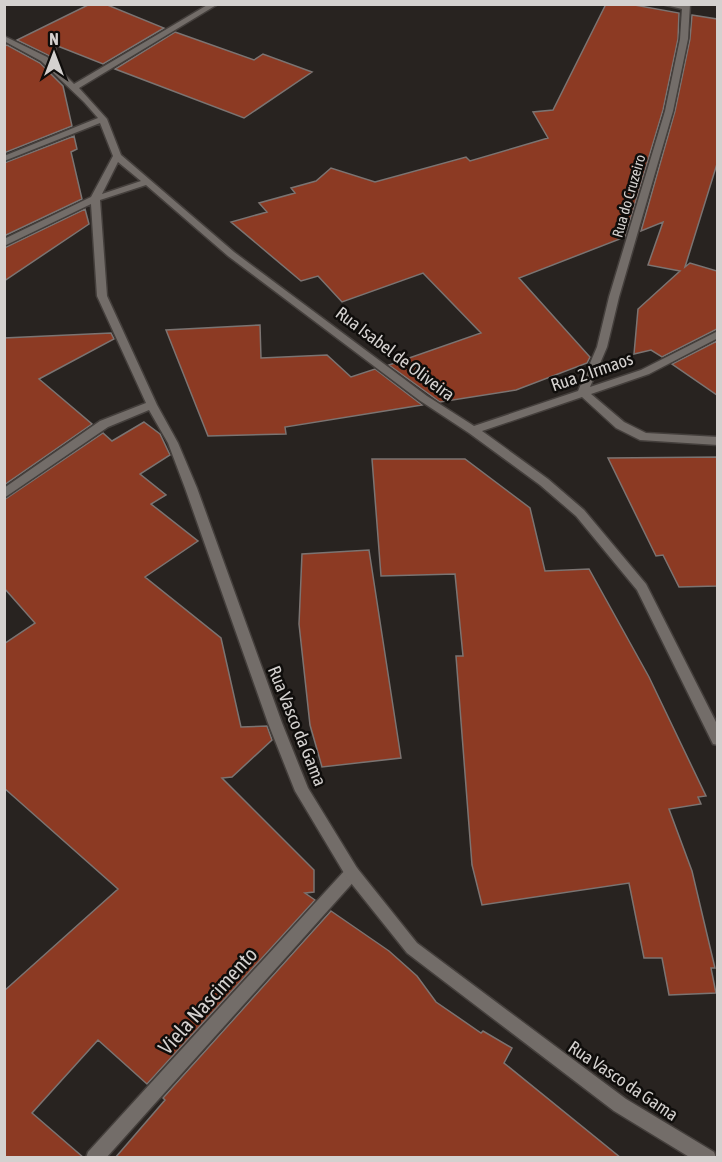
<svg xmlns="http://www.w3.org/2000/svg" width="722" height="1162" viewBox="0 0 722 1162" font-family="'Asap Condensed',sans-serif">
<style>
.building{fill:#8c3a23;stroke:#7b7472;stroke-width:1.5}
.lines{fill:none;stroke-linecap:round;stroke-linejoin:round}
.service-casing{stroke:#443f3c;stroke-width:3}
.minor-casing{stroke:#443f3c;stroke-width:3}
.service{fill:#736d69;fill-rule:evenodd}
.minor{fill:#736d69;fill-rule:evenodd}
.labels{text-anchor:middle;stroke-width:5;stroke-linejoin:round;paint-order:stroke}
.far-street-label{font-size:15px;fill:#d4d1cf;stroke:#0f0d0b}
.street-label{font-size:18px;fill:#d4d1cf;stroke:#0f0d0b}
.near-street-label{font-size:21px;fill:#d4d1cf;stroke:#0f0d0b}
</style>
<rect width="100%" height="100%" fill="#282320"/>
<!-- building -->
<path class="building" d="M90,4H105L164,28L103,64L55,45L59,66L48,55L17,40Z
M606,4H629L679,13L678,39L663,110L625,237L519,278L590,357L587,363L516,390L440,402L389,365L481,333L423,273L342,302L318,276L301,281L231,222L267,212L259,203L295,193L291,188L316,181L331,168L375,182L466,157L470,161L548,138L533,112L553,110Z
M692,15L717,19V164L685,267L690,263L717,271V329L662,357L651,350L634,354L638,309L680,271L648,265L663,222L641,231L675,111L690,39Z
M175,32L254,60L263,54L312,72L244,118L115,69Z
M7,45L40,63L63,86L72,126L4,153V46Z
M74,136L77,149L71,152L82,199L4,236V163Z
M85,209L89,224L4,281V248Z
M260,325L261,358L327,355L351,377L375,369L422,405L285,427L286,434L208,436L166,330Z
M111,333L114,339L39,379L92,424L4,485V338Z
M717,341V395L672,364Z
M144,422L160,434L170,455L140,474L166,495L151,504L198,541L145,577L221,638L241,727L267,726L272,740L232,777L222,778L314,870V892L305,893L315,900L147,1084L98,1040L32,1113L84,1158H4V991L118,889L4,788V644L35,623L4,588V500L103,433L112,441Z
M717,457V586L679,587L663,555L656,556L608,458Z
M372,459H465L530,508L545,571L589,569L649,677L706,796L698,797L701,804L669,809L692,871L715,968H711L716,993L669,995L662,958H644L629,883L482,905L472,865L456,656H463L455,574L381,576Z
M369,550L401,758L322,767L310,725L299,624L302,554Z
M331,911L389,951L417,976L436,1002L481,1033L483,1031L512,1048L504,1063L621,1158H115L165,1100L163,1098Z"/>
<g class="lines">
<defs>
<path id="service" d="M352,866L357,868L359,873L357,878L106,1158H86L88,1152L347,868Z"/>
<path id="minor" d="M209,4H218L79,88L107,119L121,155L234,252L427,396L474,426L578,391L597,347L609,297L665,111L680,39L682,9L662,4H690L688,39L673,111L619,297L607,347L590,387L641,370L718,331V338L649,374L591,394L624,422L646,433L718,437V445L640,440L616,428L582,397L482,431L548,479L584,510L646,584L718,726V745L713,744L637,590L576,516L540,485L469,433L419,400L228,256L146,185L100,200L107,296L157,405L178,443L197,488L282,723L308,788L357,868L417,943L626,1099L714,1152L716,1158H691L614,1111L407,953L347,878L295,791L268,723L185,488L168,443L149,410L108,427L4,498V488L100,421L146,403L97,296L91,204L4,246V239L91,197L113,156L100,123L4,161V156L98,118L84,102L41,61L4,41V36L47,57L74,84ZM118,162L141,181L102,194Z"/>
</defs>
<!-- service casing -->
<use href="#service" class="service-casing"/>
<!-- minor casing -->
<use href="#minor" class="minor-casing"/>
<!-- service -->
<use href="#service" class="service"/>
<!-- minor -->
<use href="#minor" class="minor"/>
</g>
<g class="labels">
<!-- far-street labels -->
<g class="far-street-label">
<text transform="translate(629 196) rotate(-74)" y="5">Rua do Cruzeiro</text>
</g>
<!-- street labels -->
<g class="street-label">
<text transform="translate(395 354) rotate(37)" y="6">Rua Isabel de Oliveira</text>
<text transform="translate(592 372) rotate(-19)" y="6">Rua 2 Irmaos</text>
<text transform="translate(297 726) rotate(68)" y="6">Rua Vasco da Gama</text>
<text transform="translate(623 1081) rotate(34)" y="6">Rua Vasco da Gama</text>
</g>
<!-- near-street labels -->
<g class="near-street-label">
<text transform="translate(208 1001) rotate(-48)" y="7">Viela Nascimento</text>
</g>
</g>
<!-- border -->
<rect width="722" height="1162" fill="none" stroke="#d4d1cf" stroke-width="12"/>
<!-- north arrow -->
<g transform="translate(54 54)" stroke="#0f0d0b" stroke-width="4.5" paint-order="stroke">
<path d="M0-4.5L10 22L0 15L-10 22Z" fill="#d4d1cf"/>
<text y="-9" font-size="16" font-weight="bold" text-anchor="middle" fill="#d4d1cf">N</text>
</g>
</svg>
